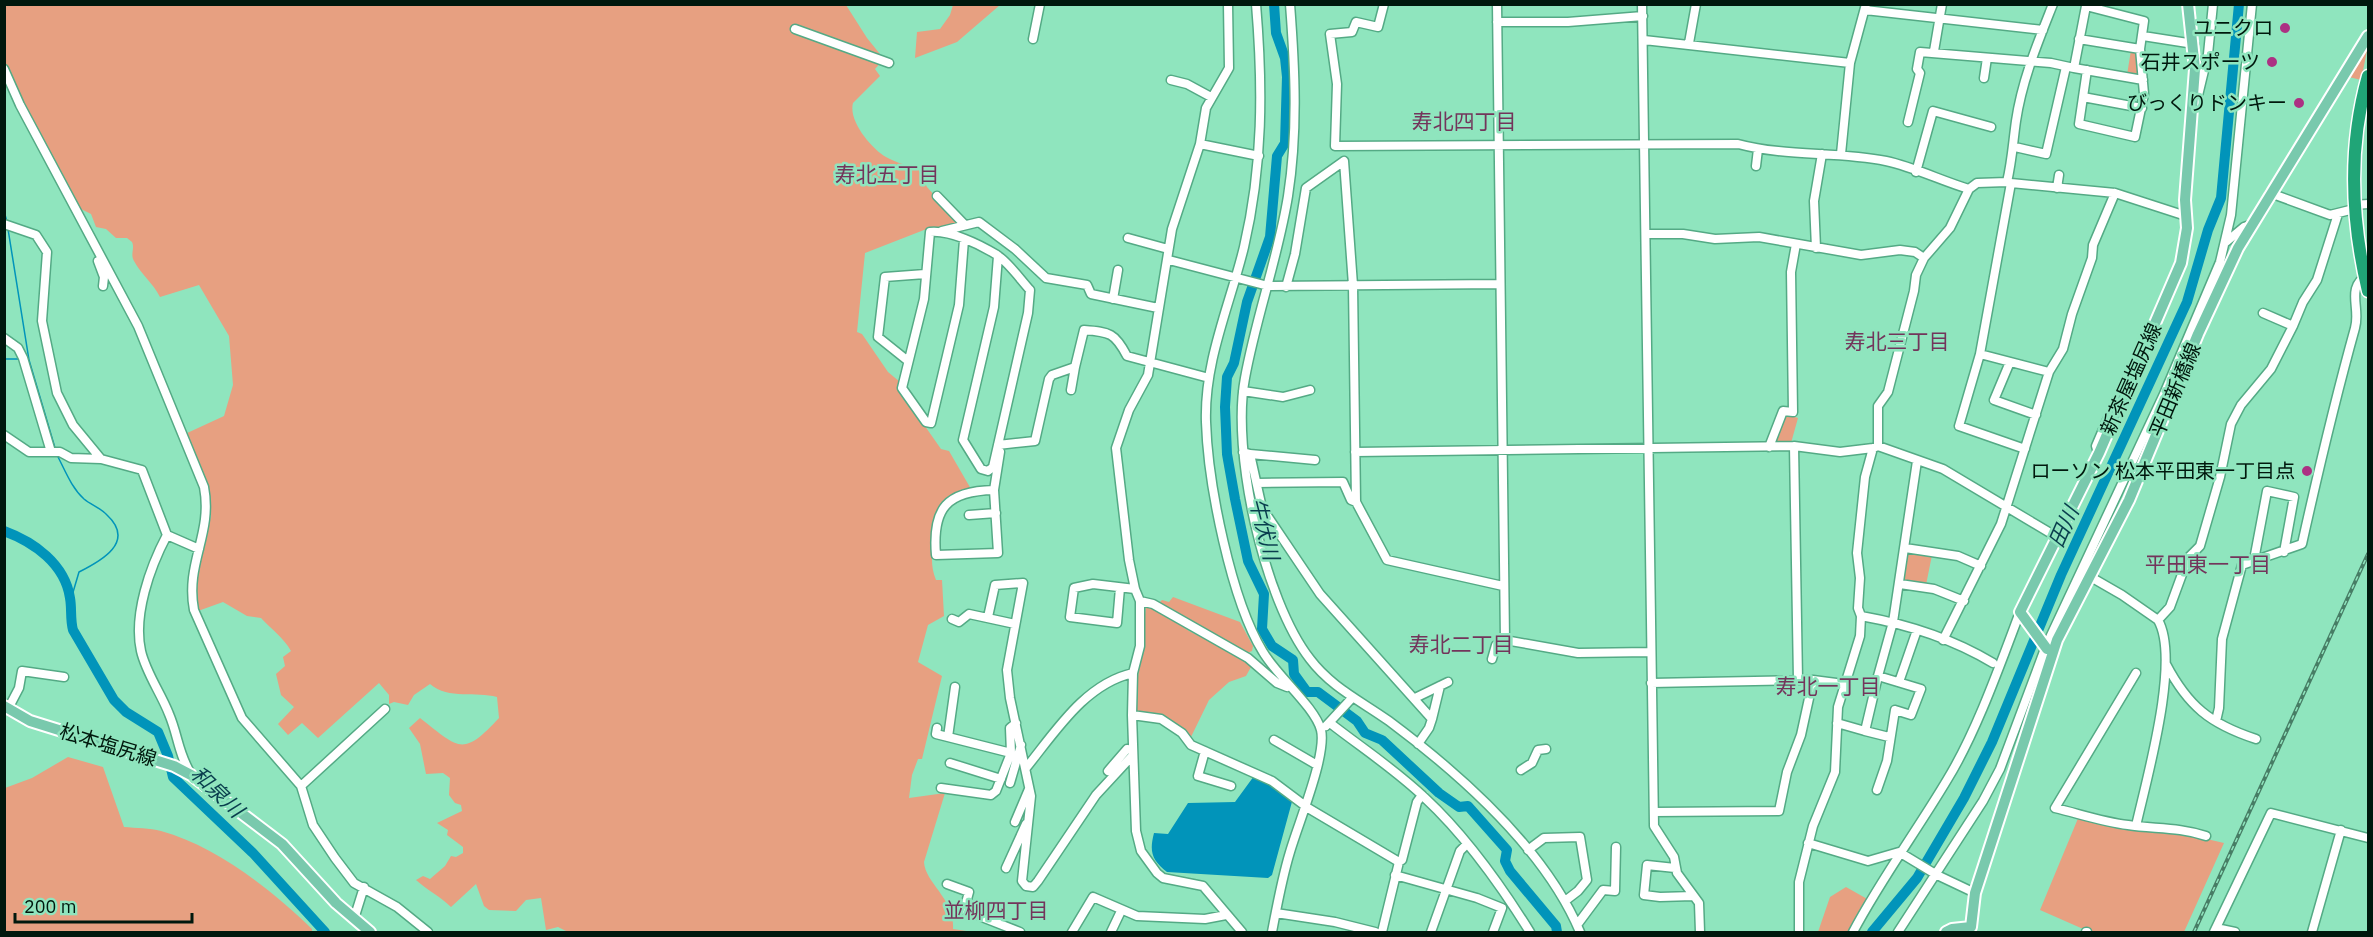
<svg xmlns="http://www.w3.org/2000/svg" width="2373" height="937" viewBox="0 0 2373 937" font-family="'IBM Plex Sans','Noto Sans JP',sans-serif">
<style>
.green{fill:#e7a081}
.water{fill:#0194ba}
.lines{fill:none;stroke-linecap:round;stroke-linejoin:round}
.stream{stroke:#0194ba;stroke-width:1.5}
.river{stroke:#0194ba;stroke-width:10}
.minor-casing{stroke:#54aa85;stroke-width:11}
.major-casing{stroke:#fff;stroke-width:14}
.highway-casing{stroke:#fff;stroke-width:15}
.minor{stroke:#fff;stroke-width:8}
.major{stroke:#79c9ad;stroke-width:10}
.highway{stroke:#20a577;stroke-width:12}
.rail-casing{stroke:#477d65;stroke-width:4}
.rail{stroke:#8fe5be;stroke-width:1.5;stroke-dasharray:4.5;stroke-linecap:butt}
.poi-dot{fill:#ac3183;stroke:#8fe5be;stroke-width:2}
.labels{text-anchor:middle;stroke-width:5;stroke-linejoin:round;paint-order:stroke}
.poi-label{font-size:20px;fill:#00180d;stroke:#8fe5be;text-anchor:end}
.street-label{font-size:20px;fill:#00180d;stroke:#8fe5be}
.neighbourhood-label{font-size:21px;fill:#73355b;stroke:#8fe5be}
.water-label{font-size:21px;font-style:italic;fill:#093d4d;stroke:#8fe5be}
</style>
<rect width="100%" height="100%" fill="#8fe5be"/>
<!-- green -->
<path class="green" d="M5,5H846L867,38L884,59L875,69L880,76L853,103C848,121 872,149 886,157C896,163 908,165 918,169L927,187L959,223L924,230L865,253L857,332L862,334L888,372L900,382L899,389L941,449L949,451L971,489L943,507C937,531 926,557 936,580H942L944,616L928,625L918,662L942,676L922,759H918L912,775L909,798L945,793L924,862C925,883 955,899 953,929L973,932H568L558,927L546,930L541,898L526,900L516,911L489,910L484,906L476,884L451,907C440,896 428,891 416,880L423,876L430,879L445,866L451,856L456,857L463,853V847L447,835L448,830L437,823L462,811L461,805L455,803L449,795L450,778L443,773L426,774L420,744L409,728L420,718C459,748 462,758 499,718L497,697C476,691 449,700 430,684L414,695L408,705L394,702L389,704V695L379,683L318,738L302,723L288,735L278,724L294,707L281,695L276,674L285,666L283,657L291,651C284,638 271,629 261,618L247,616L223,602L198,611L194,585L211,516V501L185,434L224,416L233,385L229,336L199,285L160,297C153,283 141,274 134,261C130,254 135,249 132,242L127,238H116L106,229L96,227L91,214L79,208L15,88L5,61Z
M953,5H1000L957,42L915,58L917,32L940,29L950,15Z
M2368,46L2361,80L2349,77Z
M2131,50L2138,53V77L2127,75Z
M1786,414L1798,418L1791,443L1774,444Z
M1910,551L1932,555L1926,585L1905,582L1903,579L1906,555Z
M1173,597L1240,622L1253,646L1252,651L1247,653L1158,604L1162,600L1169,602Z
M1146,606L1156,608L1189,631L1240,656L1251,667L1246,676L1229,682L1209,700L1190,739L1182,730L1134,713Z
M68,757L103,767L124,827C136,828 150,828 161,831C216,846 272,890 312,929V932H5V788L32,778Z
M2079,816L2168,830L2224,843L2184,932H2090L2040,910Z
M1846,887L1869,900L1850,932H1818L1830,897Z"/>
<!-- water -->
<path class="water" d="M1254,776L1271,783L1293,798L1272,875L1268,878L1167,872C1152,860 1149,852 1154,833L1168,834L1188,803L1235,802Z"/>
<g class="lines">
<!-- stream -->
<path class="stream" d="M4,211L7,222
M8,229L29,360
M4,359H19
M29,360L55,448
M57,455C65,470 71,487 84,499C91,505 101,508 107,515C136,542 101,561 79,572L71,599"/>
<!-- river -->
<path class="river" d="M1274,4L1276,33L1285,58L1287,77L1285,143L1277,156L1270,237L1247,302L1234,363L1227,377L1225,407L1227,454L1235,499L1248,561L1264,594L1262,629L1272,646L1293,660L1294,674L1307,692H1318L1357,721L1365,733L1382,740L1439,793L1459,807L1468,806L1507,850L1505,861L1510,871L1556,926L1557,932
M4,531C34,542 65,564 70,598C72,609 70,619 73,630L114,700L126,712L158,732L168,756L173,777L253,853L325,932
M1872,932L1917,878L1964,798L1992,742L2061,575L2187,302L2208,230L2221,198L2239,4"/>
<defs>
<path id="minor" d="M1228,4L1229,68L1206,108L1200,144L1172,229L1148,375L1129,410L1116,448L1129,560L1135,589L1140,601V646L1133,673L1132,715L1136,831L1141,851L1157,873L1163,878L1203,886L1242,932
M1256,4C1263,87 1263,166 1244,247C1230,305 1204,361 1206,422C1208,484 1231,600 1263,652C1277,676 1315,707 1321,730C1327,755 1298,824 1290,852C1282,878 1277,906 1272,932
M1290,4C1295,69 1298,132 1288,196C1278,258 1256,317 1245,378C1231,451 1264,600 1310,659C1331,687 1361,701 1389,721C1460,774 1545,849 1580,932
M1384,4L1378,27L1356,22L1352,32L1330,34L1337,84L1335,146L1738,144C1787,157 1837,151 1886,161C1914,167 1942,181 1969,189
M1497,4L1505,640L1578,653L1650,652
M1642,4L1654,826L1674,857L1677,873L1699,903L1700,932
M2053,4C2038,42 2022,80 2016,121C2013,142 2012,161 2007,182L2011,183L1980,354L2049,372L2063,349L2072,314L2092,258L2093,245L2115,193
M1865,10L2043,30
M1497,22H1568L1643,16
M795,29L889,63
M2143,36L2194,44
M1033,39L1040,4
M2079,39L2140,49
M1644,40L1850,63
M1689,43L1696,4
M1934,51L1942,4
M2074,68L2143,80
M4,69L20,105L138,326L204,487C213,534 185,563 194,610L242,718L301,786L313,825L335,858L354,883L397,907L428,932
M1984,78L1987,58
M1171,80L1187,84L1211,97
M2083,97L2142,108
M2195,108L2208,54L2213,4
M1908,122L1920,73L1917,69L1920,52L2051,63L2074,68L2086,6L2144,21L2140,49L2144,94L2135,137L2079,124L2087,70
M1200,144L1259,156
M2015,147L2046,154L2066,67
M1841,154L1850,63L1866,4
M1756,166L1758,149
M1916,172L1933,111L1991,127
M2011,183L2115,193L2186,216
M2057,188L2059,175
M2270,193L2330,215L2354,209
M937,196L964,224
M2354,205L2368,204
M4,224L36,235L47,252L42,321L57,393L73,425L101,459L71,458L60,452H29L4,435
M942,231L979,222L1015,249L1046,278L1087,285L1091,294L1158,308
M1646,234H1683L1715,239L1759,237L1861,255L1900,250L1915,252L1924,258
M1128,238L1168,249
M964,240L959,305L931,423L926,422L902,388L924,299L930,232C950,230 979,244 997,255C1009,263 1020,279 1030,290L1028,313L993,467L988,471L981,469L963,440L994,307L998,256
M2226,242L2244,227L2250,225
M1816,248L1814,201L1822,154
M1169,260L1268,286L1500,284
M98,261L104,277L103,286
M1286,287L1295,254L1306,188L1344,161L1353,285L1356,502L1387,560L1503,586
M1113,299L1118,270
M2263,313L2293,326
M4,338L18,348L23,358L51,452
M1980,354L1959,426L2025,449
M908,361L878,337L885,277L925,274
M2010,362L1994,400L2036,415
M1071,390L1075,367
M1243,391L1283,397L1310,390
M998,445L1035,441L1049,379L1052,375L1075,367L1084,330C1110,332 1115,333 1127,356L1209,378
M1794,446L1798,680
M1878,446V406L1888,392L1914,291L1916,275L1924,258L1950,228L1969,189L1977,183L2007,182
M1878,446L1943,469L2057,537
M1769,447L1783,411L1793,412L1791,272L1796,244
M1243,452L1250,454L1262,508L1293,554L1320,594L1432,719L1429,728L1418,744
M1355,452L1794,446L1840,452L1873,448
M2098,453L2096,446L2108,418
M1250,454L1315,460
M101,459L142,470L167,535L199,549
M1257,483L1343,482L1351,500L1356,502
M994,490C947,491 932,508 936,555L998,553L994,490L1000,452
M969,515L996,513
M167,535C150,567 133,615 141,651C146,673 161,693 169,714C178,735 178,753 191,774
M1905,548L1958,556L1981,566
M2254,560L2267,491L2294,497L2284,552
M2089,576L2122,595L2158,620C2181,660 2146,781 2136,826
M1900,584L1934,589L1964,601
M1120,588L1117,623L1070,617L1074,588L1093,584L1135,589
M1140,601L1153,604L1248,658L1277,683L1287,687
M1861,616C1906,624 1953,639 1993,663
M988,617L995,585L1023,583L1007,670L1010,698L1031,796L1022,881L1026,886L1033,887L1038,881L1096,795L1133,755
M952,619L959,622L969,614L1015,624
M2158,620L2170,607L2188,558L2200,546L2220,477L2231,424L2241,405L2271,369L2293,326L2303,302L2317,280L2338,214
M1943,640L2001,524L2049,372
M1492,659L1496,645L1505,640
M2166,664C2188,706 2210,724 2256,739
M2136,673L2055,808C2080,814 2103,822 2128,825C2154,829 2179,827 2206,836
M1878,676L1893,622L1917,461
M1899,682L1917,630
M1651,683L1813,680L1844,684
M955,687L948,737L1011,753
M1415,698L1448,682
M8,709L19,688L22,671L64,677
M1132,715L1161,719L1182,733L1191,745L1272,781L1308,808L1399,862
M1432,719L1440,686
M2216,721L2219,708L2222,639L2242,565L2302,544C2318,472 2335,400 2355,328C2361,308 2345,287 2368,275
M1330,723C1362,748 1396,770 1425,798C1466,836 1500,884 1530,932
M1837,723L1865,731
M1326,726L1352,698
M937,728L936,734L948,737
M1274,740L1317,765
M1205,751L1198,776L1231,786
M950,763L1001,779
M1026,768C1056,731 1085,684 1133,673
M1521,770L1532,763L1538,750L1546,749
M1108,771L1127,749L1133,750
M1010,783L1021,745
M301,786L385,709
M941,788L991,795L996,791L1011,753L1010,728L1016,723
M1877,790L1887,761L1895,710L1911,715L1921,689L1878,676L1865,731L1889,737
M1654,812L1779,811L1787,772L1801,735L1813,680
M1015,822L1029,789
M1808,843L1868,861L1899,852L1937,875L1975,893
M1528,850L1544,838L1580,837L1587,880L1578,891L1565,901
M1006,868L1026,824
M1675,868L1647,865L1644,895L1660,897L1693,896
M1395,875L1477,898L1502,908L1493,932
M947,884L969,892L964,910L1020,932
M1276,913L1335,922L1375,932
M354,919L364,887
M1577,925L1603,890L1615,891L1616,847
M2216,928L2235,932
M1072,932L1093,897L1137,916L1205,919L1226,915
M1111,932L1121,911
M1382,932L1399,862L1402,860L1417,802L1422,795
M1431,932L1460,851L1467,844
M1799,932V882L1813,826L1835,772L1838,707L1860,636L1861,616L1858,608L1860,578L1857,553L1865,477L1873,448L1878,446
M1853,932C1881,879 1916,832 1947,780C1976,733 2000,665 2020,612
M1898,932L1983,801L2000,769L2046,646L2164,394L2220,262L2231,215L2252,4
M2086,932H2087
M2214,932L2271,813L2368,838
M2312,932L2341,830"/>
<path id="major" d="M2047,649L2020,612L2099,453L2181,263L2187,228L2185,200L2195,69L2188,4
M4,706L30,721L174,766L191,775L282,844L336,903L370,932
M1946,932L1952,929L1971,927L1975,893L2057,640L2129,500L2198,334L2238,248L2368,36"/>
<path id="highway" d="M2368,76C2348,147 2351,220 2368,291"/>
</defs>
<!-- minor casing -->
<use href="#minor" class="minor-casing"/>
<!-- major casing -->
<use href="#major" class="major-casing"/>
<!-- highway casing -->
<use href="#highway" class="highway-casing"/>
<!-- minor -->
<use href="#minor" class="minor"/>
<!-- major -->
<use href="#major" class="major"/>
<!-- highway -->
<use href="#highway" class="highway"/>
<defs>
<path id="rail" d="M2194,932L2368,554"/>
</defs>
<!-- rail casing -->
<use href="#rail" class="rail-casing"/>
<!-- rail -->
<use href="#rail" class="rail"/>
</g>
<!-- markers -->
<g class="poi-dot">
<circle cx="2285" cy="28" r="6"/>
<circle cx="2272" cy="62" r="6"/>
<circle cx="2299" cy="103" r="6"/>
<circle cx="2307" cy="471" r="6"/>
</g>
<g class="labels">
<!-- poi labels -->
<g class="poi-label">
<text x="2273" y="35">ユニクロ</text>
<text x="2260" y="69">石井スポーツ</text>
<text x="2287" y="110">びっくりドンキー</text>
<text x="2295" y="478">ローソン 松本平田東一丁目点</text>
</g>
<!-- street labels -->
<g class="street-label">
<text transform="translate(2131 379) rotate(-66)" y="7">新茶屋塩尻線</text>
<text transform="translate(2175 390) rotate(-67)" y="7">平田新橋線</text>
<text transform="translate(108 745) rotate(17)" y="7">松本塩尻線</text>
</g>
<!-- neighbourhood labels -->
<g class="neighbourhood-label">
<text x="1464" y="129">寿北四丁目</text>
<text x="887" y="182">寿北五丁目</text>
<text x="1897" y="349">寿北三丁目</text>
<text x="2208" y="572">平田東一丁目</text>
<text x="1461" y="652">寿北二丁目</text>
<text x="1828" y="694">寿北一丁目</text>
<text x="996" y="918">並柳四丁目</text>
</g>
<!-- water labels -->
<g class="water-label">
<text transform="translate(2064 527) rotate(-66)" y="7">田川</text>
<text transform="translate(1264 529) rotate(76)" y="7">牛伏川</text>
<text transform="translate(217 792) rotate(44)" y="7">和泉川</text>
</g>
</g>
<!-- border -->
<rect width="2373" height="937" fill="none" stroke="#00180d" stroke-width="12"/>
<!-- scale -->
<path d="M15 913v9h177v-9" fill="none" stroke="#00180d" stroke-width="3"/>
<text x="24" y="913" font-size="18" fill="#00180d" stroke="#8fe5be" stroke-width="4.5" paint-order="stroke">200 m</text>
</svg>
